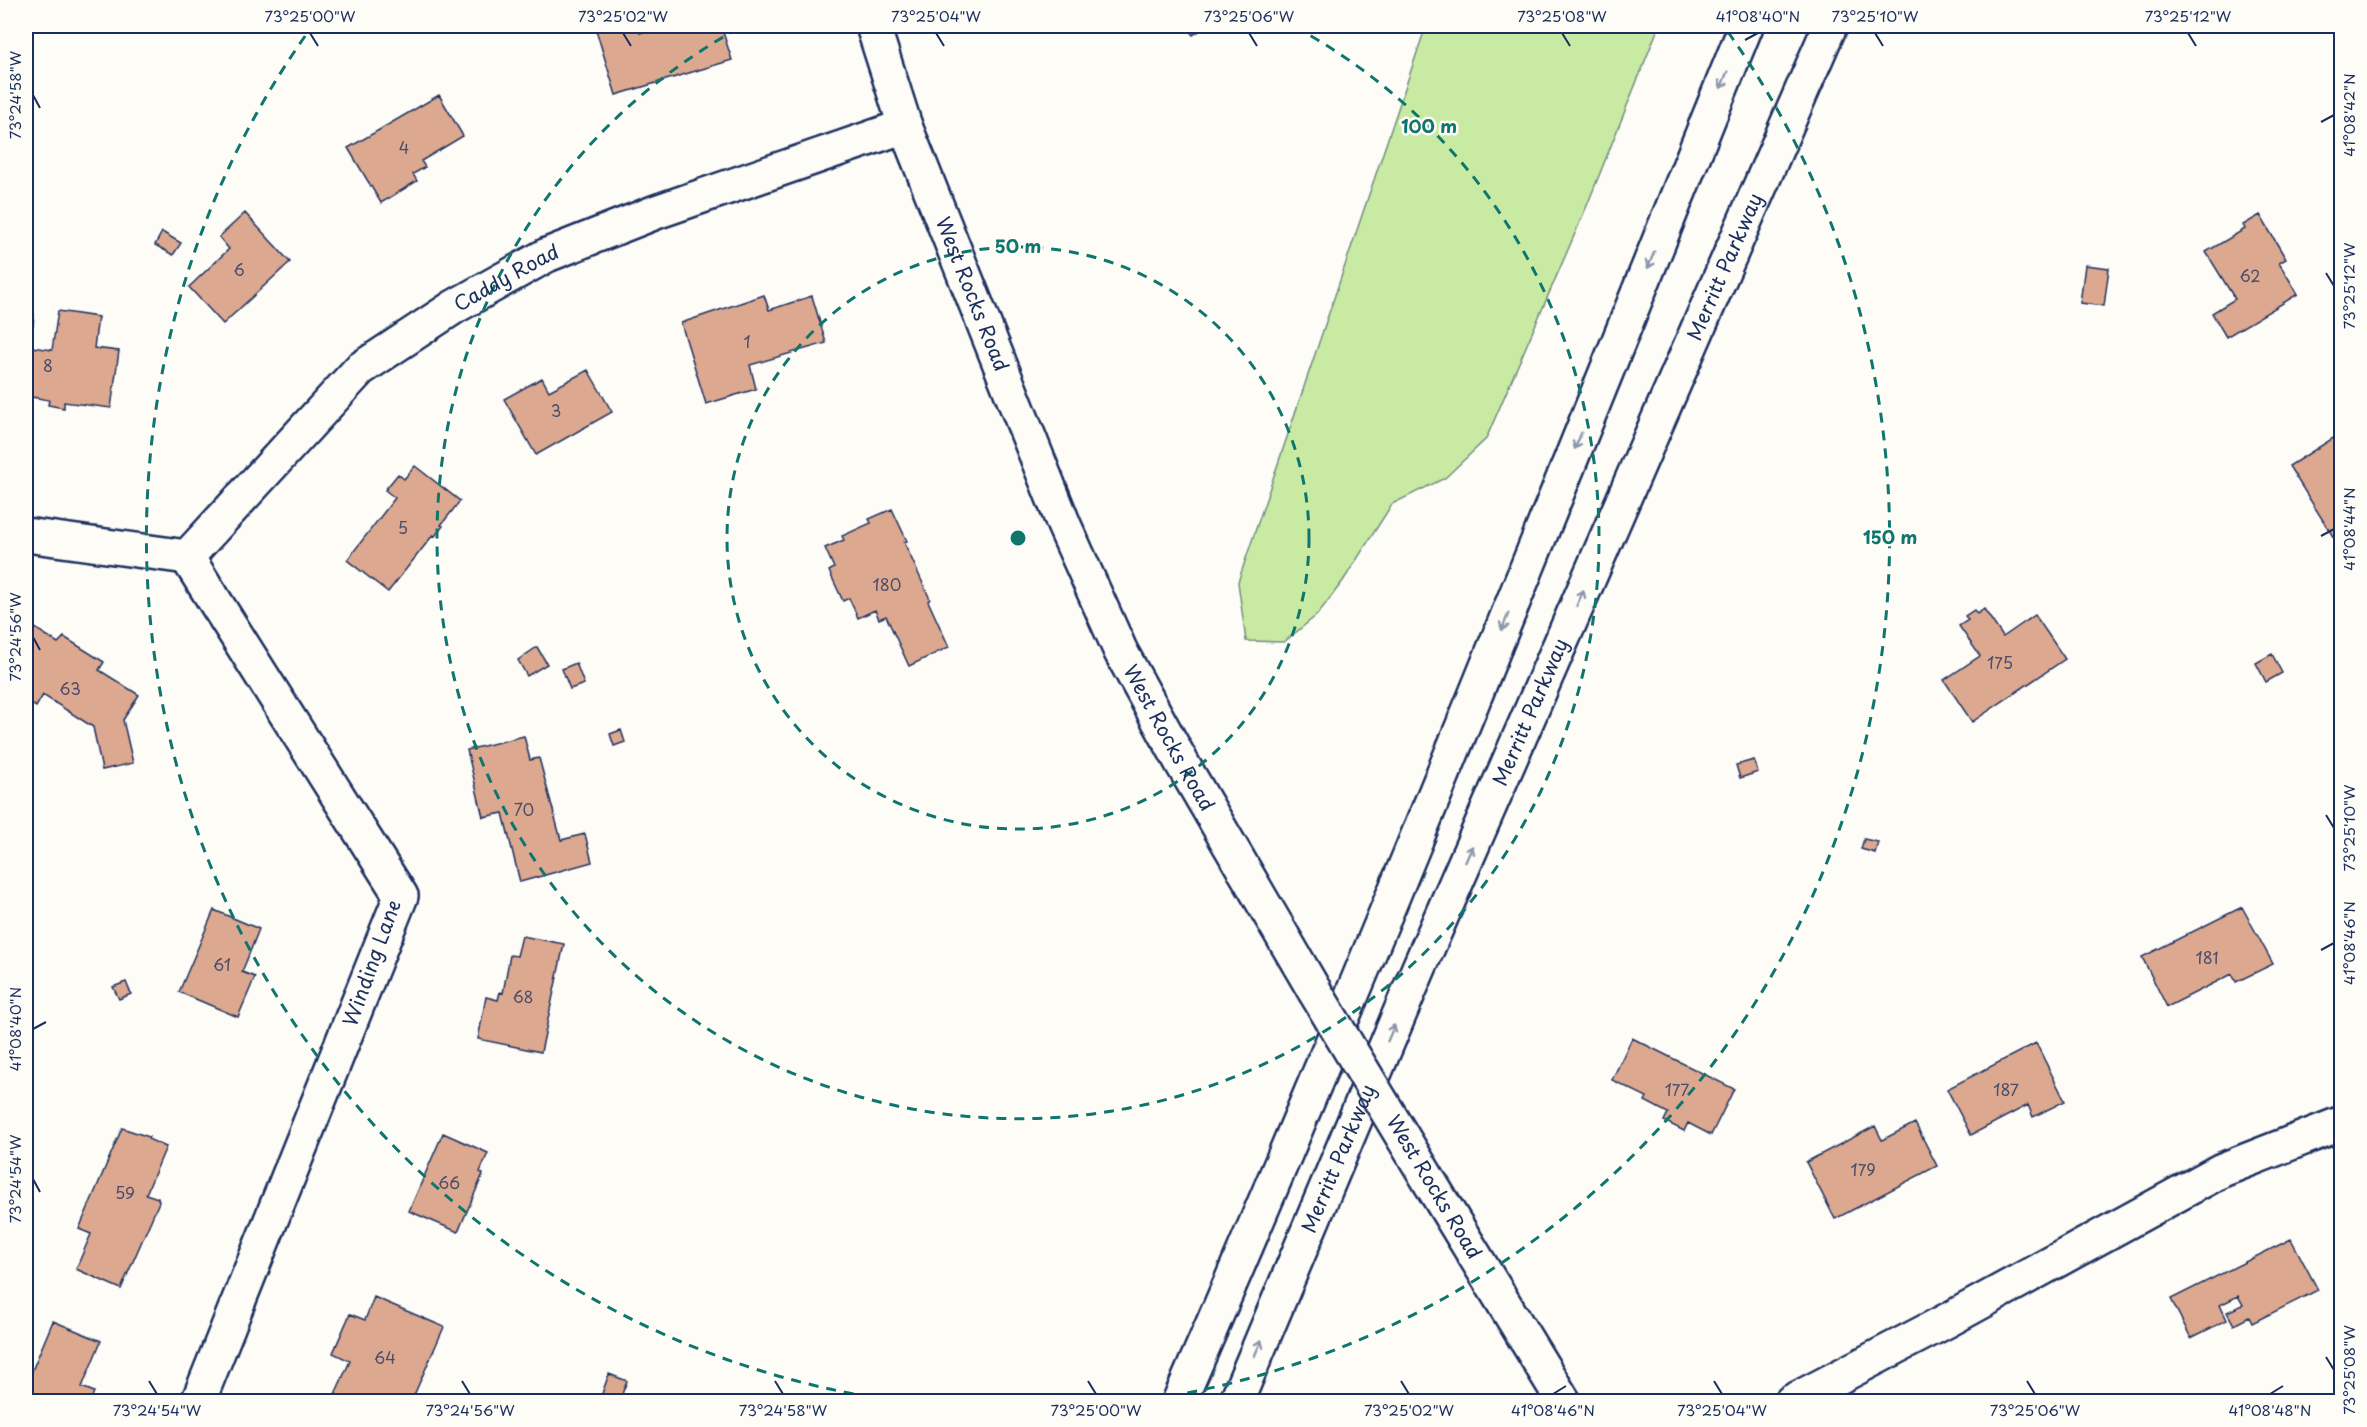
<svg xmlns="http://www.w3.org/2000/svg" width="2367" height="1427" viewBox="0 0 2367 1427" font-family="'Playpen Sans',sans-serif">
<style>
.green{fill:#c8eaa3;stroke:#728c80;stroke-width:1.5}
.building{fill:#dca88f;stroke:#1b2f5e;stroke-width:1.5}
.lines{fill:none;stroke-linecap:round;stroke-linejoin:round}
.minor-casing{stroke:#1b2f5e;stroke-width:38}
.major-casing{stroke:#1b2f5e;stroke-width:38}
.highway-casing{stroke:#1b2f5e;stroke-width:38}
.minor{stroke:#fdfcf7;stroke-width:33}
.major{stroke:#fdfcf7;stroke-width:33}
.highway{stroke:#fdfcf7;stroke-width:33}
.major-bridge-casing{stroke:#1b2f5e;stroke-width:38;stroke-linecap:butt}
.major-bridge{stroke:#fdfcf7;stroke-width:33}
.oneway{stroke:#8c96aa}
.ticks{fill:none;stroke:#1b2f5e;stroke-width:2}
.ring{fill:none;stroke:#0f766e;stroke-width:3;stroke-dasharray:10 8}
.labels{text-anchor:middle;stroke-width:5;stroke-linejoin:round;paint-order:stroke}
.number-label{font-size:16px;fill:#4b4d6a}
.street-label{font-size:20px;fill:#1b2f5e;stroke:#fdfcf7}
.centre{fill:#0f766e;stroke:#fdfcf7;stroke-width:3}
.ring-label{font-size:18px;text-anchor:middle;font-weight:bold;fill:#0f766e;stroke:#fdfcf7;stroke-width:5;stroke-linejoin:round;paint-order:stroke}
.neatline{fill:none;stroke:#1b2f5e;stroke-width:2}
.ticks-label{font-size:15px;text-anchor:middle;fill:#1b2f5e}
</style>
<rect width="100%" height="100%" fill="#fdfcf7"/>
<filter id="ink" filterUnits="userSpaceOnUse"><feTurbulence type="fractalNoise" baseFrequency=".0167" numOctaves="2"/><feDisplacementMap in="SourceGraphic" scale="12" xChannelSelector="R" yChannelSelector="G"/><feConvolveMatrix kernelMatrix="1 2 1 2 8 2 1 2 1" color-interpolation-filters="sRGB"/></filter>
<g filter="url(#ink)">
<!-- green -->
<path class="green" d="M1426,26H1659L1586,208L1486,439L1445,478L1392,504L1343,581L1317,615L1284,642L1246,641L1238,582Z"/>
<!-- building -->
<path class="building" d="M610,26H638L640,33L652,29L651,26H721L732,60L616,95L596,30Z
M1186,26H1207L1193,35Z
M439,95L463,136L421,161L425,167L413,174L417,181L381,203L348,148Z
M245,213L290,262L223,324L189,287L229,249L219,237Z
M2260,215L2286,259L2279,263L2298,294L2226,337L2212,313L2235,299L2206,252L2245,229L2243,225Z
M162,232L181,243L173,255L155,245Z
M2085,265L2109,268L2104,306L2080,303Z
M764,295L769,310L812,296L826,343L750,365L756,389L706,404L681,323Z
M58,311L98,317L94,348L119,351L111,408L64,402V408L48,405L49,400L26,396V346L52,350Z
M26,313L34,314L33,326L26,325Z
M588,370L612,412L536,455L504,399L542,378L549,391Z
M2338,435L2342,442V551L2289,466Z
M415,466L460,501L441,525L443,526L435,536L433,535L388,592L347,560L395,498L385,490L398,474L404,479Z
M892,509L907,541L904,542L930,599L928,601L949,647L909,666L886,616L879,619L875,610L858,618L849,598L843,601L829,571L834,568L825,548L844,540L842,536L871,523L869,519Z
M1984,609L2003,637L2035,615L2065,659L1972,722L1944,680L1980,656L1959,626L1968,620L1965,616L1974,610L1977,614Z
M29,624L58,643L64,637L104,662L99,670L139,695L123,720L133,763L102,770L93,727L43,695L36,707L28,702L26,705V630Z
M537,647L547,664L527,676L518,660Z
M2272,654L2282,673L2266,682L2256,663Z
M576,663L584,684L570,689L562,669Z
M621,730L625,742L614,746L610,734Z
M524,736L530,760L539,758L561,840L585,834L592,862L520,882L503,813L483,817L467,750Z
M1754,760L1758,772L1740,778L1736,765Z
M1864,839L1878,842L1875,853L1861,849Z
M2242,907L2273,964L2236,982L2232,974L2167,1007L2142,957Z
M214,910L259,929L242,972L255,977L238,1017L179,992Z
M522,936L564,944L541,1052L478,1039L486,997L498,1000L500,992L503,993L510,955L517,956Z
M126,982L131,994L119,999L113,987Z
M1632,1038L1734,1089L1711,1135L1688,1123L1684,1131L1664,1121L1668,1113L1645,1101L1647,1097L1612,1080Z
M2036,1043L2065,1101L2033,1117L2028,1105L1971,1135L1947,1089Z
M1915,1123L1937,1166L1835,1219L1806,1162L1875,1126L1882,1140Z
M122,1128L149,1137L148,1139L166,1147L146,1194L158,1198L159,1202L121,1289L76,1269L91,1234L79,1229Z
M443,1133L488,1153L480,1172L483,1174L458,1232L409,1211Z
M2291,1239L2318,1290L2252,1323L2249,1317L2234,1325L2227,1312L2243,1305L2238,1296L2220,1305L2227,1320L2191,1338L2171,1299Z
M374,1297L444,1327L411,1402H353L335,1394L350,1361L333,1353L350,1314L365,1320Z
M53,1321L101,1341L82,1387L94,1392L90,1402L73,1399L72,1402H26V1371L31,1373Z
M609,1374L627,1381L619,1402H599Z"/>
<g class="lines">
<defs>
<g id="minor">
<path d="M26,535L187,557"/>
<path d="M187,557L401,896L198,1402"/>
<path id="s1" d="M187,557L360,369L454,307L547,255L656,212L905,126"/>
<path d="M1791,1402L1948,1320L2222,1170L2342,1123"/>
</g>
<g id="major">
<path id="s2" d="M873,26L905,126L1064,525L1121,652L1183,765L1314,990"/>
<path d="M1431,1184L1564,1402"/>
</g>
<g id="highway">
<path d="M1179,1402C1377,947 1560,485 1746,26"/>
<path id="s3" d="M1236,1402L1418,970L1830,26"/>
</g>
</defs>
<!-- minor casing -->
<use href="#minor" class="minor-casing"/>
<!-- major casing -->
<use href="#major" class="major-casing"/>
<!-- highway casing -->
<use href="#highway" class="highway-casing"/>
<!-- minor -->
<use href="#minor" class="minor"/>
<!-- major -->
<use href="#major" class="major"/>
<!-- highway -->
<use href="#highway" class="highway"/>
<defs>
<path id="major-bridge" d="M1314,990L1431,1184"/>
</defs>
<!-- major-bridge casing -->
<use href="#major-bridge" class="major-bridge-casing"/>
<!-- major-bridge -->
<use href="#major-bridge" class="major-bridge"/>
</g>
<!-- one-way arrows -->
<defs><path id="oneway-shaft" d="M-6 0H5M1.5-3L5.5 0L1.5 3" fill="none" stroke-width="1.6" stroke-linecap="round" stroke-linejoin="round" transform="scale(1.5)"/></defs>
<g class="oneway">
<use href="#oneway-shaft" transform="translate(1724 80) rotate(112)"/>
<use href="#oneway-shaft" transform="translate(1651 260) rotate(112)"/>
<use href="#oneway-shaft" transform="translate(1578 441) rotate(112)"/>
<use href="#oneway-shaft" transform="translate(1580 598) rotate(-66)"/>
<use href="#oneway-shaft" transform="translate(1505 622) rotate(112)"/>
<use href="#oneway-shaft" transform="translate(1469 854) rotate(-66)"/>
<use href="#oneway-shaft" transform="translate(1391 1033) rotate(-67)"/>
<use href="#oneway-shaft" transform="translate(1258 1348) rotate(-67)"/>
</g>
</g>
<!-- ticks -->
<path class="ticks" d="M310,33L318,46M623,33L631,46M936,33L944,46M1249,33L1257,46M1562,33L1570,46M1875,33L1883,46M2188,33L2196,46M1745,40L1758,33M33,95L40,108M2321,122L2334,115M2326,273L2334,286M2321,536L2334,529M33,637L40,650M2326,815L2334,828M2321,950L2334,943M33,1029L46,1022M33,1179L40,1192M2326,1357L2334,1370M149,1381L157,1394M462,1381L470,1394M775,1381L783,1394M1088,1381L1096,1394M1401,1381L1409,1394M1714,1381L1722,1394M2027,1381L2035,1394M1553,1394L1566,1386M2270,1394L2283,1386"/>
<!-- distance rings -->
<g class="ring">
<circle cx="1018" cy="538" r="291"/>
<path d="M1295 27A581 581 0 1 1 741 27"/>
<path d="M889 1400A872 872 0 0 1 308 32M1728 32A872 872 0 0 1 1147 1400"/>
</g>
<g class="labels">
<!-- number labels -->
<g class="number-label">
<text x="404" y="154">4</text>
<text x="239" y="276">6</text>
<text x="2250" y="282">62</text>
<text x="747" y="348">1</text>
<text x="48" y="372">8</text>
<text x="556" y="417">3</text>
<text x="403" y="534">5</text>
<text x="887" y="591">180</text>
<text x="2000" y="669">175</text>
<text x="70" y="695">63</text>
<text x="524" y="816">70</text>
<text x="2207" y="964">181</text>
<text x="222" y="971">61</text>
<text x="523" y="1003">68</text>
<text x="1677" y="1096">177</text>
<text x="2006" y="1096">187</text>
<text x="1863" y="1176">179</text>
<text x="449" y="1189">66</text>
<text x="125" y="1199">59</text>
<text x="385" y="1364">64</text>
</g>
<!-- street labels -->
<g class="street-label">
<text dy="7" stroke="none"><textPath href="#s3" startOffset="1236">Merritt Parkway</textPath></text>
<text dy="7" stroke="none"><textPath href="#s1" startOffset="428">Caddy Road</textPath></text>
<text dy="7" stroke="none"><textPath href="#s2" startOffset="286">West Rocks Road</textPath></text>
<text dy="7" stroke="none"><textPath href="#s3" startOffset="750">Merritt Parkway</textPath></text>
<text dy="7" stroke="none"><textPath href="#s2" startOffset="772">West Rocks Road</textPath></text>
<text transform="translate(372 963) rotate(-70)" y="7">Winding Lane</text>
<text dy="7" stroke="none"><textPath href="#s3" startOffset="264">Merritt Parkway</textPath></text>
<text transform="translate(1434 1187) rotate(59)" y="7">West Rocks Road</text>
</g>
</g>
<circle cx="1018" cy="538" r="9" class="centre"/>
<g class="ring-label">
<text x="1429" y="133">100 m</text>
<text x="1018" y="253">50 m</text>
<text x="1890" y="544">150 m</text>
</g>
<!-- margin -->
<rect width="2367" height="1427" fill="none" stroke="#fdfcf7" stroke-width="66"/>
<rect x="33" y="33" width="2301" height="1361" class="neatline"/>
<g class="ticks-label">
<text x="310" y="22">73°25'00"W</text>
<text x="623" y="22">73°25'02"W</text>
<text x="936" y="22">73°25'04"W</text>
<text x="1249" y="22">73°25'06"W</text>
<text x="1562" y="22">73°25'08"W</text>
<text x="1758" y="22">41°08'40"N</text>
<text x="1875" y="22">73°25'10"W</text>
<text x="2188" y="22">73°25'12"W</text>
<text transform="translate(16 95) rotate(-90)" y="5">73°24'58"W</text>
<text transform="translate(2350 115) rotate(-90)" y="5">41°08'42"N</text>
<text transform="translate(2350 286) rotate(-90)" y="5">73°25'12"W</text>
<text transform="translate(2350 529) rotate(-90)" y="5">41°08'44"N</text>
<text transform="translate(16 637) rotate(-90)" y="5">73°24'56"W</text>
<text transform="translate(2350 828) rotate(-90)" y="5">73°25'10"W</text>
<text transform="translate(2350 943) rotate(-90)" y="5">41°08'46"N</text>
<text transform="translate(16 1029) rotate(-90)" y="5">41°08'40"N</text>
<text transform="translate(16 1179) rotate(-90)" y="5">73°24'54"W</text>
<text transform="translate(2350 1370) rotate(-90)" y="5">73°25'08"W</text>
<text x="157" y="1416">73°24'54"W</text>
<text x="470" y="1416">73°24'56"W</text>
<text x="783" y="1416">73°24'58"W</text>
<text x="1096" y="1416">73°25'00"W</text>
<text x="1409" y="1416">73°25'02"W</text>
<text x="1553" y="1416">41°08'46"N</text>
<text x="1722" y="1416">73°25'04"W</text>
<text x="2035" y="1416">73°25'06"W</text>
<text x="2270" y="1416">41°08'48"N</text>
</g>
</svg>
